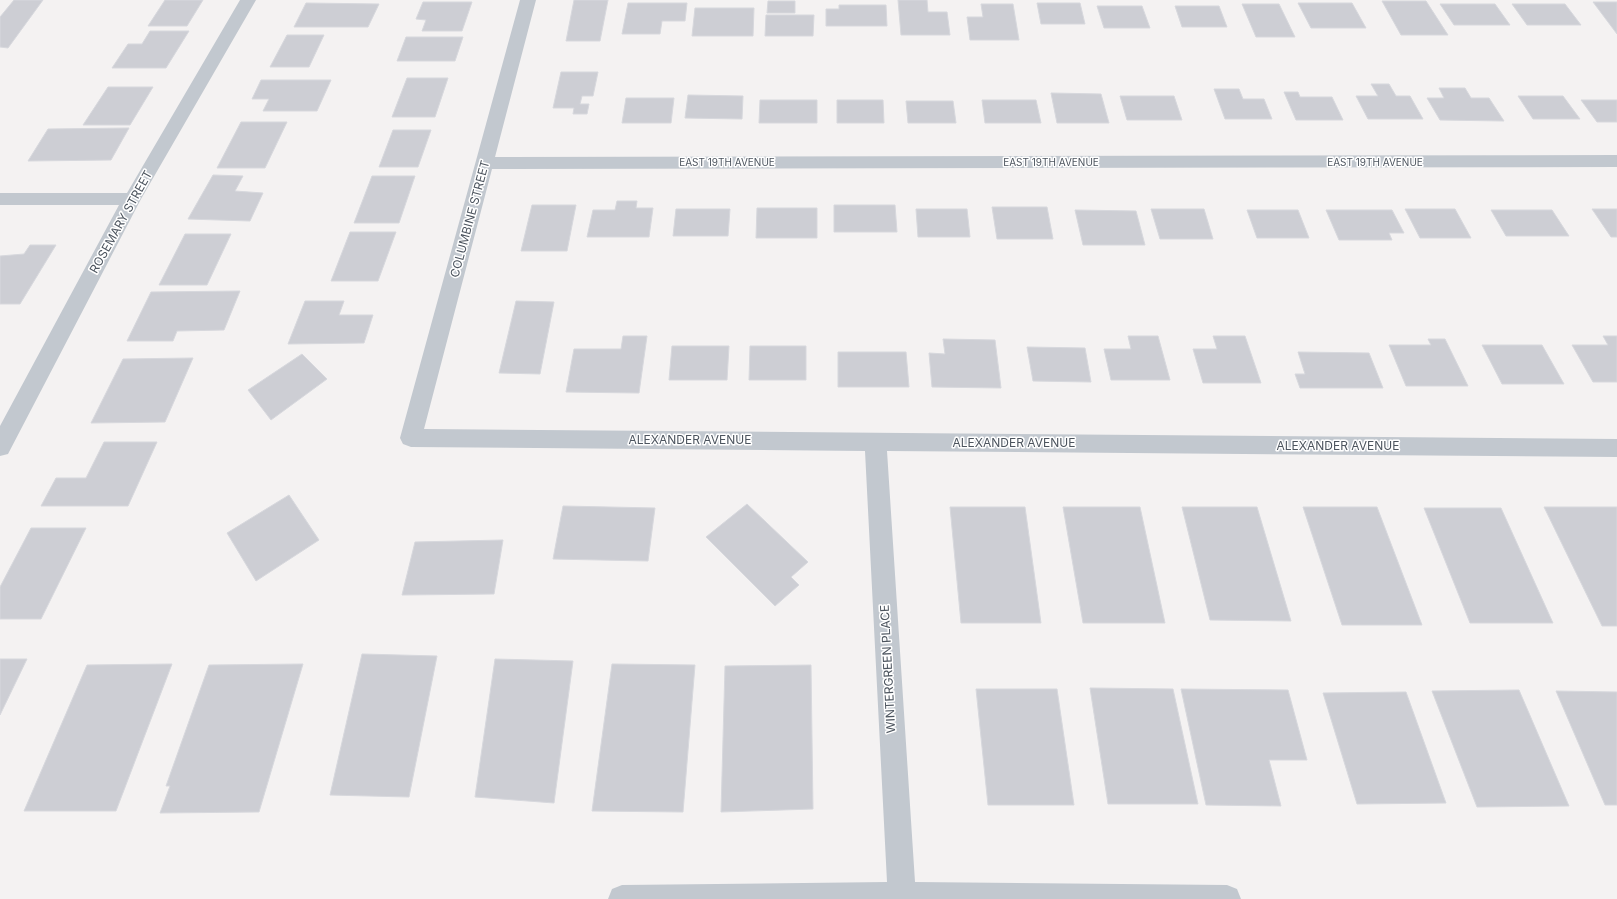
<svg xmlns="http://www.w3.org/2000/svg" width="1617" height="899" viewBox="0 0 1617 899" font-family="Inter,sans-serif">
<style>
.building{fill:#cdced4;stroke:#d7d8dd}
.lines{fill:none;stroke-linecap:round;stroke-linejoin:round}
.street{fill:#c2c8cf;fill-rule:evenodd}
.labels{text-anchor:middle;stroke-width:3;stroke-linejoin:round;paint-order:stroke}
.far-street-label{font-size:10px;fill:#4c545e;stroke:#fff}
.street-label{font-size:12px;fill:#4c545e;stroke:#fff}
</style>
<rect width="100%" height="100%" fill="#f4f2f2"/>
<!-- building -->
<path class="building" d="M14,0H43L8,48L0,47V17Z
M165,0H203L187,26H148Z
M574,0H608L600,41H566Z
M898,0H927L928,12H947L950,35H901Z
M768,1H795V13H767Z
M1382,1H1426L1448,35H1401Z
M423,2H472L462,31H422L426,20L416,19Z
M1593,2H1617V34Z
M306,3L379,4L368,27H294Z
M628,3H687L685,21H662L660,34H622Z
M1037,3H1080L1085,24H1041Z
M1298,3H1352L1366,28H1311Z
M981,4H1013L1019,40H970L967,17H983Z
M1242,4H1279L1295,37H1256Z
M1440,4H1495L1510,25H1454Z
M1512,4H1565L1581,25H1527Z
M839,5H886L887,26H826V9H839Z
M1097,6H1142L1150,28H1104Z
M1175,6H1219L1227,27H1182Z
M695,8H754L753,36H692Z
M766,15H814L813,36H765Z
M150,31H189L166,68H112L128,44H142Z
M287,35H324L309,67H270Z
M406,37H463L455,61H397Z
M561,72H598L593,96H582L580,104H589L587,114H573L574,108H553Z
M407,78H448L435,117H392Z
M261,80H331L317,111H263L269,99H252Z
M1371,84H1389L1396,96H1410L1423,119H1368L1356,96H1378Z
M108,87H153L130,125H83Z
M1439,88H1465L1471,98H1489L1504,121L1440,120L1427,98H1444Z
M1214,89H1239L1243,99H1264L1272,119H1225Z
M1284,92H1298L1300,97H1332L1343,120H1296Z
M1051,93L1101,94L1109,123H1057Z
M688,95L743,96L742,119L685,118Z
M1120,96H1174L1182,120H1127Z
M1518,96H1563L1580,119H1533Z
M626,98H674L671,123H622Z
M760,100H817V123H759Z
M837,100H883L884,123H837Z
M982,100H1036L1041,123H985Z
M1581,100H1617V122H1597Z
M906,101H953L956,123H908Z
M241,122H287L265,168H217Z
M129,128L111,160L28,161L48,129Z
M393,130H431L418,167H379Z
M213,175L243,176L235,191L263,193L250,221L188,219Z
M372,176H415L399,223H354Z
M617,201H637L636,208H653L649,237H587L593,210H615Z
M532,205H576L567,251H521Z
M834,205H895L897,232H834Z
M992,207H1047L1053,239H997Z
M757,208H817V238H756Z
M676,209H730L728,236H673Z
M916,209H967L970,237H918Z
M1151,209H1204L1213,239H1160Z
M1405,209H1455L1471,238H1420Z
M1592,209H1617V237H1611Z
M1075,210L1136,211L1145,245H1083Z
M1247,210H1298L1309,238H1257Z
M1326,210H1392L1404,233H1389L1392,240H1339Z
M1491,210H1552L1569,236H1506Z
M350,232H396L378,281H331Z
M185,234H231L207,285H159Z
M30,245H56L20,304H0V256L24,254Z
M240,291L224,330L177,331L173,341H127L151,292Z
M305,301H344L339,315H373L364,343L288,344Z
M516,301L554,302L540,374L499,373Z
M623,336H647L639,393L566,392L574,349H621Z
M1128,336H1158L1170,380H1111L1104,349H1131Z
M1213,336H1245L1261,383H1203L1193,349H1217Z
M1603,336H1617V382H1593L1572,345H1608Z
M943,339L995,340L1001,388L932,387L929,353L945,354Z
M1428,339H1445L1468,386H1406L1389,345H1431Z
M1482,345H1542L1564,384H1502Z
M672,346H729L727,380H669Z
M750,346H806V380H749Z
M1027,347L1085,348L1091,382L1033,381Z
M838,352H906L909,387H838Z
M1298,352L1369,353L1383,388H1300L1295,374H1305Z
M302,354L327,379L271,420L248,390Z
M193,358L165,422L91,423L123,359Z
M104,442H157L128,506H41L56,478H86Z
M289,495L319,540L256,581L227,533Z
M747,504L808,562L791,577L799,585L775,606L706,537Z
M563,506L655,508L648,561L553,559Z
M950,507H1025L1041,623H961Z
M1063,507H1140L1165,623H1083Z
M1182,507H1257L1291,621L1210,620Z
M1303,507H1377L1422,625H1342Z
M1544,507H1617V626H1602Z
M1424,508H1501L1553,623H1470Z
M31,528H86L41,619H0V587Z
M503,540L494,594L402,595L415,542Z
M362,654L437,656L409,797L330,795Z
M0,659H27L0,715Z
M495,659L573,661L554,803L475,797Z
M172,664L116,811H24L87,665Z
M303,664L259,812L160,813L170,786H166L209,665Z
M612,664L695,665L683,812L592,811Z
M811,665L813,809L721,812L725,666Z
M1090,688L1173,689L1198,804H1108Z
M976,689H1057L1074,805H988Z
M1181,689L1288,690L1307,760H1269L1281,806L1206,805Z
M1519,690L1569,806L1477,807L1432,691Z
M1556,691L1617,692V805H1605Z
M1406,692L1446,803L1357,804L1323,693Z"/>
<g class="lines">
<!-- street -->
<path class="street" d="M240,0H256L141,199L8,454L0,456V426L119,205H0V193H127Z
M520,0H536L495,157L1617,155V167L492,169L424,429L1617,439V457L887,451L915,882L1227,885L1237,889L1241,899H608L612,889L622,885L887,882L865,451L411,447L403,444L400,438Z"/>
</g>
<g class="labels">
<!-- far-street labels -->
<g class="far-street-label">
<text x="727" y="166">EAST 19TH AVENUE</text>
<text x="1051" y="166">EAST 19TH AVENUE</text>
<text x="1375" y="166">EAST 19TH AVENUE</text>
</g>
<!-- street labels -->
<g class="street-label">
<text transform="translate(470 219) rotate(-75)" y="4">COLUMBINE STREET</text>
<text transform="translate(121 222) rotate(-61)" y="4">ROSEMARY STREET</text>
<text x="690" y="444">ALEXANDER AVENUE</text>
<text x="1014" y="447">ALEXANDER AVENUE</text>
<text x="1338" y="450">ALEXANDER AVENUE</text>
<text transform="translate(888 669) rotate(-93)" y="4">WINTERGREEN PLACE</text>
</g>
</g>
</svg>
